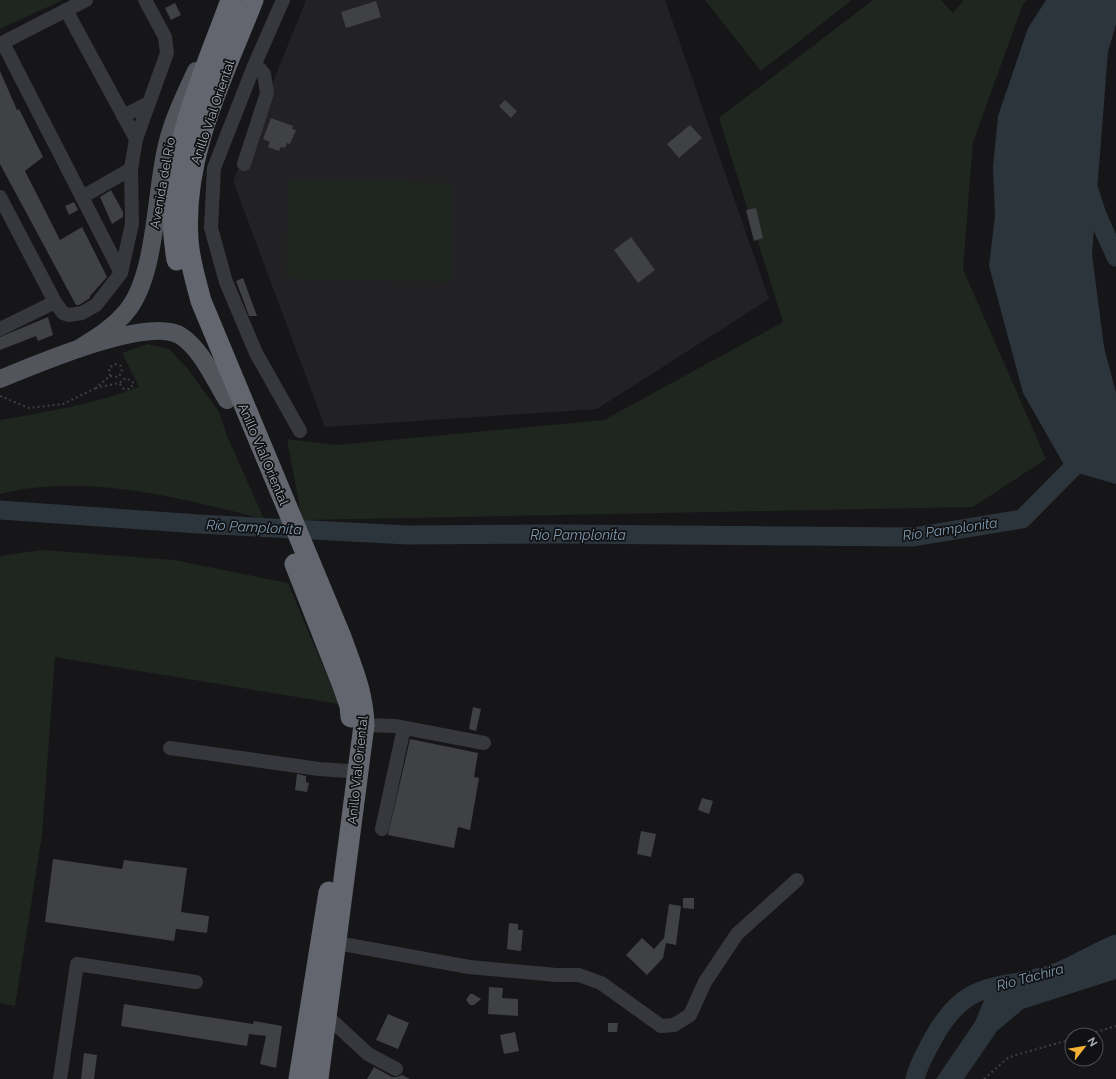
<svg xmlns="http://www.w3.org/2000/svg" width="1116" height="1079" viewBox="0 0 1116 1079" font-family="Raleway,sans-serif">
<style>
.built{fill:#222225}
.green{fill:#1e261f}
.water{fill:#2c353c}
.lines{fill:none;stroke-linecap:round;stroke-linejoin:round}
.river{stroke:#2c353c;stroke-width:19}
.building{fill:#404145}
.path{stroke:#3d3f44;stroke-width:2;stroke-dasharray:2 3;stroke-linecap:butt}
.minor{stroke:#37383d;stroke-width:14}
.major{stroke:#53555c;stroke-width:18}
.highway{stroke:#63666e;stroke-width:21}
.labels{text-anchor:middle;stroke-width:3.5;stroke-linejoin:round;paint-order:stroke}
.street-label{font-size:13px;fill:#a8adb8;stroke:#111113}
.water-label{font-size:14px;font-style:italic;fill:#7f9bb3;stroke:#111113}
</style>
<rect width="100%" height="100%" fill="#161618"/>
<!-- built -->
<path class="built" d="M306,0H665L769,299L597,409L325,427L233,181Z"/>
<!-- green -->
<path class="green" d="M0,0H63L0,29Z
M705,0H852L761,71Z
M873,0H941L953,13L964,0H1027L1023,4L973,142L963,269L1046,459L973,507L302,520L287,439L337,445L604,420L783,322L719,118Z
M289,179L452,183L450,282L286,278Z
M147,344L169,349L187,368L219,412L227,436L264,519C180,498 86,472 0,494V420C47,412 94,404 139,387L122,353Z
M42,550L174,560L288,583L339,704L55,657L42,835L15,1006L0,1003V556Z"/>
<!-- water -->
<path class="water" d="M1046,0H1116V24L1108,52L1092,254L1104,347L1116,393V484L1067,470L1023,393L989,266L995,216L993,167L998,116L1028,28Z
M1116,947V979L1023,1009L997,1031L964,1079H936L975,1022L987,993Z"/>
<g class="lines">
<!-- river -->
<path class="river" d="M1087,184L1097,215L1116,257
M0,510L199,524L408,535L560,534L913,537L1022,519L1116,424
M915,1079C918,1065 927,1050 934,1037C969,974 1002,992 1058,972C1078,964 1096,952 1116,944"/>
</g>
<!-- building -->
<path class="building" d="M376,1L381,17L346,28L341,12Z
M175,3L181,15L171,20L165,8Z
M0,71L17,110L19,109L43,157L25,171L60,240L82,227L107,277L90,296V298L79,305H76L0,164Z
M505,100L517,111L511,118L499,106Z
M271,118L293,126L292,129L296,130L290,144L287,143L285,148L281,147L279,151L268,147L270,142L263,139Z
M690,125L702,138L679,158L667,144Z
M111,190L123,212V217L112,224L100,197Z
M74,202L78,210L69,215L65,206Z
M756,208L763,238L754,241L746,210Z
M631,237L655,270L638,283L614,250Z
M243,278L257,316H249L242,297L236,281Z
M48,317L53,335L38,341L36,336L0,350V337Z
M473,707L481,709L476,731L469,729Z
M410,739L478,753L474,777L479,778L470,830L458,827L454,848L388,835Z
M297,774L306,776V782L309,783L307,792L295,790Z
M702,798L713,801L709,814L698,810Z
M641,831L656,834L651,857L637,854Z
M53,859L122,869L124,860L187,868L181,912L209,916L207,933L176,929L174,941L45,922Z
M683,898H694V909L683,908Z
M669,904L681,906L676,945L666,943L663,958L647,975L626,955L642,938L654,949L664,938Z
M509,923L518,924V930H523L521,951L507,949Z
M489,987L503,988L502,998L518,999V1016L488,1014Z
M470,994H473L481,999L474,1005H470L466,1000Z
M124,1004L253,1024L254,1021L282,1026L276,1068L260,1064L266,1036L249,1034L247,1046L121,1026Z
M388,1014L409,1023L398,1049L376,1040Z
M608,1023H618L617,1032H608Z
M515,1032L519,1051L504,1054L500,1035Z
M84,1053L97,1055L94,1079H81Z
M374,1067L392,1077H397L402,1075L410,1079H367Z"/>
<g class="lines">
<!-- path -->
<path class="path" d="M110,376L109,368L115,364L121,366L122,372L118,377L110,376L96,388L119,383L126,378L134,383L130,389H124L119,383
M0,396L29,408L63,404L96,388
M1086,1035L1116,1026
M984,1079L1009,1057L1072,1039"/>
<!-- minor -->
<path class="minor" d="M66,10L136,139
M3,43L121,273
M0,44L86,0
M254,66L214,168L211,228L226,282L256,353L300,431
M123,116L149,103
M244,164L267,93L264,74L260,69L254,66L283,0
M0,197L55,302
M82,197L131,169
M0,329L55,302L63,313L69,315L82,313L96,305L121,273L132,224L131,169L136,139L167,53L165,37L145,0
M364,725L395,726L484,743
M170,748L319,769L349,771
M382,829L404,728
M337,943L469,967L556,975H579L601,983L661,1026L674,1025L690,1015L705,982L737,934L797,880
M327,1016L368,1054L396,1069
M60,1079L77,964L196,982"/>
<!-- major -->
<path class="major" d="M78,349C94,339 113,328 126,312C157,276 155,192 167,145C173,119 185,95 196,71
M0,379C35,365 149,315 181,336C202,350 214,379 227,400"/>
<!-- highway -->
<path class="highway" d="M253,0C223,77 182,154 188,239C189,260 196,281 201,301L341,637C352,668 363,692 364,725L318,1079
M177,260C160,166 200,85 231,0
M295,564L343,686L350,706L351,717
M299,1079L329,892"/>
</g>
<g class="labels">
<!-- street labels -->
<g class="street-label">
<text transform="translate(212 112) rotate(-71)" y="5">Anillo Vial Oriental</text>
<text transform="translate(162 183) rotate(-80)" y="5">Avenida del Río</text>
<text transform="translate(264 454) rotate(67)" y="5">Anillo Vial Oriental</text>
<text transform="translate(357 770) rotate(-84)" y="5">Anillo Vial Oriental</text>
</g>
<!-- water labels -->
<g class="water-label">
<text transform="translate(254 527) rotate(3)" y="5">Río Pamplonita</text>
<text transform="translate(950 529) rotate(-8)" y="5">Río Pamplonita</text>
<text x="578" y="540">Río Pamplonita</text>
<text transform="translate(1030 977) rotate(-15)" y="5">Río Táchira</text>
</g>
</g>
<!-- north arrow -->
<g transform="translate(1084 1047) rotate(59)"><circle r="19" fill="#111113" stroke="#4d4f55"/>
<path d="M0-3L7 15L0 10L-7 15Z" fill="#f2b134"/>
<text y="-6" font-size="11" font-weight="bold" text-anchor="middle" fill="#a8adb8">N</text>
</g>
</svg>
